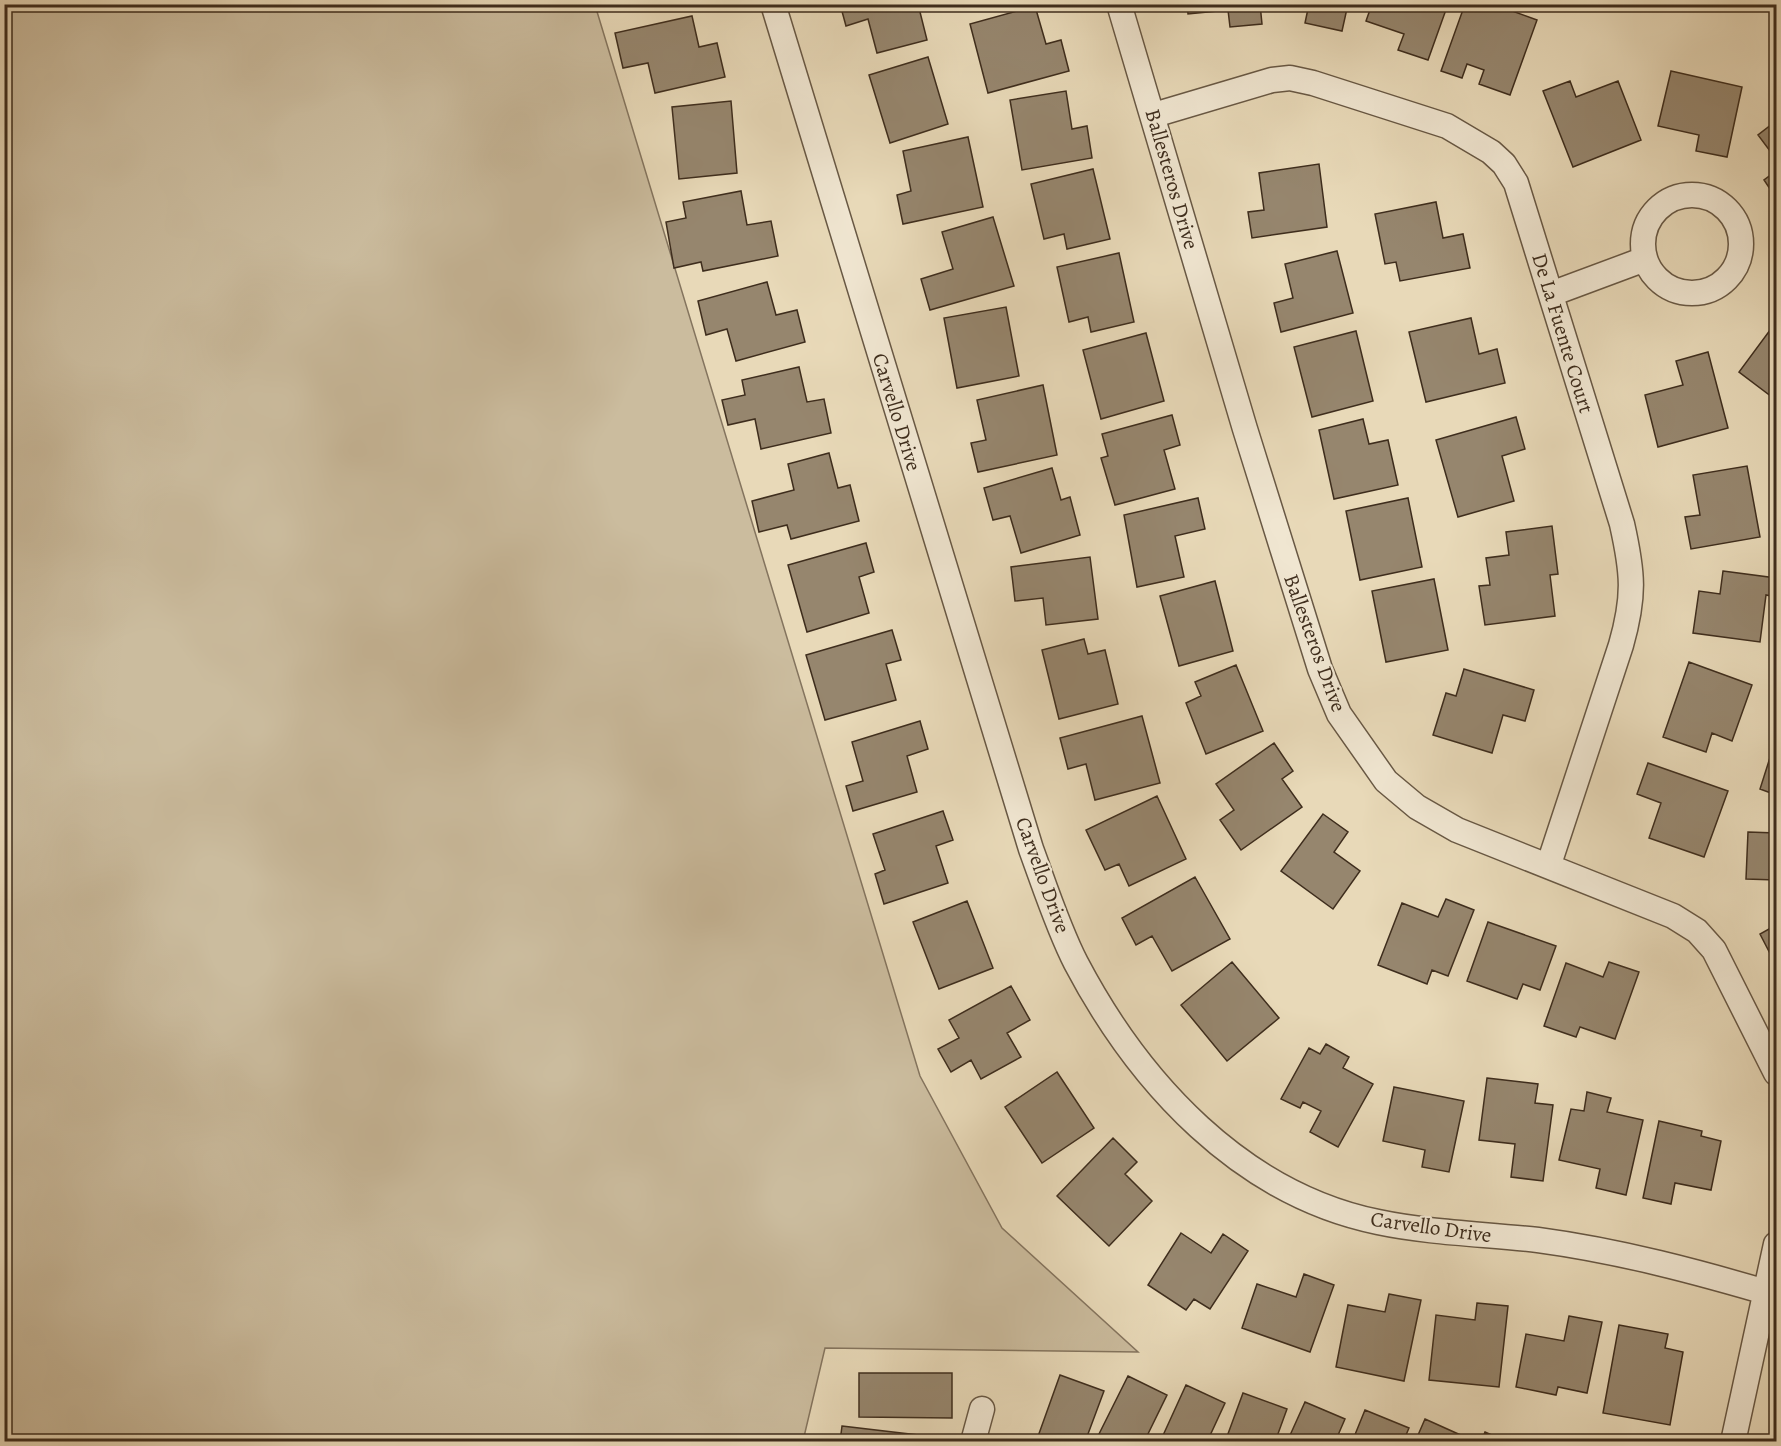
<svg xmlns="http://www.w3.org/2000/svg" width="1781" height="1446" viewBox="0 0 1781 1446" font-family="Alegreya,serif">
<style>
.green{fill:#cbbc9e;stroke:#84745e;stroke-width:1.5}
.building{fill:#96866e;stroke:#3e2d1d;stroke-width:1.5}
.lines{fill:none;stroke-linecap:round;stroke-linejoin:round}
.street-casing{stroke:#685844;stroke-width:27}
.street{stroke:#f0e6d1;stroke-width:24}
.labels{text-anchor:middle;stroke-width:4.5;stroke-linejoin:round;paint-order:stroke}
.street-label{font-size:21px;fill:#3e2d1d;stroke:#f0e6d1}
</style>
<rect width="100%" height="100%" fill="#e8d9b8"/>
<filter id="stains"><feTurbulence type="fractalNoise" baseFrequency=".00333" numOctaves="4"/><feColorMatrix values="0 0 0 0 .2 0 0 0 0 .09 0 0 0 0 .02 0 0 0 .5 -.17"/></filter>
<radialGradient id="worn" r=".72"><stop offset=".6" stop-color="#630" stop-opacity="0"/><stop offset="1" stop-color="#630" stop-opacity=".3"/></radialGradient>
<!-- green -->
<path class="green" d="M5,5H595L920,1076L1002,1228L1138,1352L825,1348L803,1441L5,1442Z"/>
<!-- building -->
<path class="building" d="M840,4H918L927,40L877,53L868,19L846,26Z
M1187,4H1260L1262,24L1230,27L1228,10L1188,14Z
M1309,4H1348L1342,31L1305,23Z
M1372,4H1448L1428,60L1398,50L1404,34L1366,21Z
M1465,4H1493L1537,20L1510,95L1479,84L1484,70L1467,64L1462,78L1441,71Z
M1035,6L1046,44L1061,40L1069,71L988,93L970,24Z
M692,16L699,47L717,43L725,77L655,93L648,63L623,68L615,33Z
M928,57L948,124L890,143L869,75Z
M1671,71L1742,87L1727,157L1696,151L1699,135L1658,126Z
M1570,81L1576,97L1618,81L1641,140L1573,167L1543,91Z
M1066,91L1072,129L1087,126L1092,158L1022,170L1010,100Z
M731,101L737,173L679,179L672,107Z
M1776,121V159L1758,135Z
M968,137L983,207L903,224L897,195L911,191L903,151Z
M1319,164L1327,227L1252,238L1248,212L1264,210L1259,173Z
M1093,169L1110,239L1067,249L1064,234L1044,239L1031,184Z
M1776,171V198L1764,180Z
M741,191L747,225L771,221L778,256L703,271L701,262L674,268L666,222L686,218L683,202Z
M1436,202L1443,238L1463,234L1470,268L1400,281L1396,262L1385,264L1375,214Z
M993,217L1014,286L930,310L921,279L953,269L942,232Z
M1337,251L1353,313L1281,332L1274,303L1293,298L1285,264Z
M1119,253L1134,322L1091,332L1088,317L1069,322L1057,267Z
M767,282L776,315L797,310L805,342L736,361L727,329L706,335L698,301Z
M1006,307L1019,376L957,388L944,318Z
M1471,318L1479,354L1497,349L1505,383L1426,402L1409,332Z
M1776,322V400L1739,372Z
M1356,331L1373,401L1312,417L1294,347Z
M1146,333L1164,401L1101,419L1083,350Z
M1708,352L1728,428L1658,447L1645,395L1683,385L1676,361Z
M799,367L807,402L824,399L831,433L761,449L755,419L728,425L722,400L745,395L742,380Z
M1043,385L1057,455L978,472L971,443L986,440L977,400Z
M1172,415L1180,445L1164,450L1175,489L1115,505L1101,458L1108,456L1102,434Z
M1516,417L1525,449L1502,456L1514,501L1458,517L1436,440Z
M1363,419L1369,444L1388,440L1398,485L1334,499L1319,430Z
M829,453L838,488L850,485L859,521L791,539L787,525L759,532L752,501L794,490L788,464Z
M1747,466L1760,537L1691,549L1685,517L1700,515L1693,475Z
M1052,468L1061,500L1070,497L1080,535L1021,553L1010,516L993,520L984,488Z
M1198,498L1205,529L1175,536L1184,577L1137,587L1124,515Z
M1408,498L1422,567L1360,580L1346,511Z
M1552,526L1558,574L1550,575L1555,616L1485,625L1479,586L1490,585L1486,558L1509,555L1506,532Z
M866,543L874,572L859,577L869,613L807,632L788,565Z
M1090,557L1098,619L1046,625L1043,598L1015,601L1011,567Z
M1723,571L1776,578V597L1766,595L1760,642L1693,633L1699,591L1720,594Z
M1434,579L1448,650L1386,662L1372,591Z
M1215,581L1233,651L1179,666L1160,596Z
M892,630L901,660L886,664L896,700L825,720L806,655Z
M1084,639L1088,654L1105,650L1118,704L1059,719L1042,650Z
M1689,662L1752,685L1732,741L1712,733L1706,752L1663,737Z
M1236,665L1263,731L1206,754L1186,703L1201,696L1195,682Z
M1464,669L1534,690L1525,721L1503,715L1492,753L1433,735L1446,693L1456,696Z
M1142,716L1160,783L1095,800L1086,764L1068,769L1060,738Z
M920,721L928,749L907,756L917,792L853,811L846,786L863,781L852,742Z
M1274,743L1293,771L1282,779L1302,807L1241,850L1220,820L1234,810L1216,784Z
M1774,745L1776,746V795L1760,789Z
M1648,763L1728,791L1704,857L1649,838L1661,803L1637,794Z
M1157,796L1186,859L1129,886L1119,864L1105,870L1086,830Z
M943,811L953,840L936,846L948,883L884,904L875,874L885,870L873,834Z
M1323,814L1348,832L1334,852L1360,871L1333,909L1281,871Z
M1748,832L1776,833V880L1746,879Z
M1195,877L1230,939L1172,971L1152,936L1136,945L1122,918Z
M1446,899L1474,910L1448,976L1432,970L1427,984L1378,965L1402,903L1438,917Z
M967,901L993,968L939,989L913,922Z
M1488,922L1556,946L1540,990L1523,984L1517,999L1467,981Z
M1776,925V965L1760,934Z
M1232,962L1279,1018L1227,1061L1181,1005Z
M1609,962L1639,972L1615,1039L1580,1027L1576,1037L1544,1026L1566,963L1603,977Z
M1011,986L1030,1020L1007,1033L1021,1057L981,1079L971,1060L951,1072L938,1049L959,1038L949,1020Z
M1326,1044L1349,1057L1343,1068L1373,1084L1338,1147L1310,1132L1321,1111L1303,1102L1300,1108L1281,1099L1309,1048L1320,1054Z
M1057,1072L1094,1128L1042,1163L1005,1107Z
M1487,1078L1538,1084L1535,1103L1553,1105L1543,1181L1511,1177L1515,1144L1479,1140Z
M1394,1087L1464,1101L1449,1172L1422,1167L1425,1150L1383,1141Z
M1587,1092L1611,1098L1607,1112L1643,1120L1626,1195L1596,1188L1600,1169L1559,1160L1571,1109L1584,1111Z
M1659,1121L1702,1131L1701,1136L1721,1141L1711,1190L1675,1183L1671,1204L1643,1198Z
M1113,1138L1137,1162L1125,1174L1152,1201L1109,1246L1057,1196Z
M1181,1233L1211,1253L1223,1234L1248,1251L1210,1309L1194,1299L1186,1310L1148,1285Z
M1304,1274L1334,1285L1310,1352L1242,1328L1257,1284L1296,1297Z
M1389,1294L1421,1300L1404,1381L1336,1367L1348,1305L1385,1312Z
M1477,1303L1508,1306L1499,1387L1429,1380L1436,1315L1475,1320Z
M1569,1316L1602,1322L1587,1393L1558,1387L1556,1395L1516,1387L1526,1334L1564,1341Z
M1619,1325L1668,1334L1665,1348L1683,1352L1670,1425L1603,1413Z
M859,1373H952V1418L859,1417Z
M1060,1375L1104,1391L1085,1442H1036Z
M1128,1376L1167,1395L1144,1442H1095Z
M1186,1385L1225,1403L1207,1442H1160Z
M1243,1393L1287,1409L1275,1442H1225Z
M1305,1402L1345,1419L1335,1442H1287Z
M1365,1410L1409,1428L1403,1442H1352Z
M1425,1419L1465,1437L1463,1442H1415Z
M842,1426L935,1437V1442H840Z
M1485,1432L1507,1442H1481Z"/>
<g class="lines">
<defs>
<path id="street" d="M773,4L1031,849C1045,887 1058,928 1076,963C1139,1083 1241,1194 1378,1222C1430,1233 1485,1234 1538,1240C1620,1251 1698,1272 1776,1295
M1119,4L1245,429L1320,669L1339,714L1386,781L1417,807L1457,830L1673,916L1697,931L1714,950L1776,1073
M1154,115L1272,80L1290,78L1313,83L1447,126L1491,152L1504,164L1516,183L1622,524C1633,573 1635,596 1621,645L1549,864
M1643 244a49 49 0 1 1 98 0a49 49 0 1 1-98 0Z
M1551,294L1645,259
M973,1442L982,1409
M1733,1442L1776,1244"/>
</defs>
<!-- street casing -->
<use href="#street" class="street-casing"/>
<!-- street -->
<use href="#street" class="street"/>
</g>
<g class="labels">
<!-- street labels -->
<g class="street-label">
<text transform="translate(1172 179) rotate(74)" y="7">Ballesteros Drive</text>
<text transform="translate(1563 333) rotate(73)" y="7">De La Fuente Court</text>
<text transform="translate(897 412) rotate(73)" y="7">Carvello Drive</text>
<text transform="translate(1315 643) rotate(70)" y="7">Ballesteros Drive</text>
<text transform="translate(1043 875) rotate(70)" y="7">Carvello Drive</text>
<text transform="translate(1431 1227) rotate(8)" y="7">Carvello Drive</text>
</g>
</g>
<!-- margin -->
<rect width="1781" height="1446" fill="none" stroke="#e8d9b8" stroke-width="24"/>
<rect x="6" y="6" width="1769" height="1434" fill="none" stroke="#3e2d1d" stroke-width="3"/>
<rect x="12" y="12" width="1757" height="1422" fill="none" stroke="#3e2d1d" stroke-width="1.5"/>
<rect width="100%" height="100%" filter="url(#stains)"/>
<rect width="100%" height="100%" fill="url(#worn)"/>
</svg>
